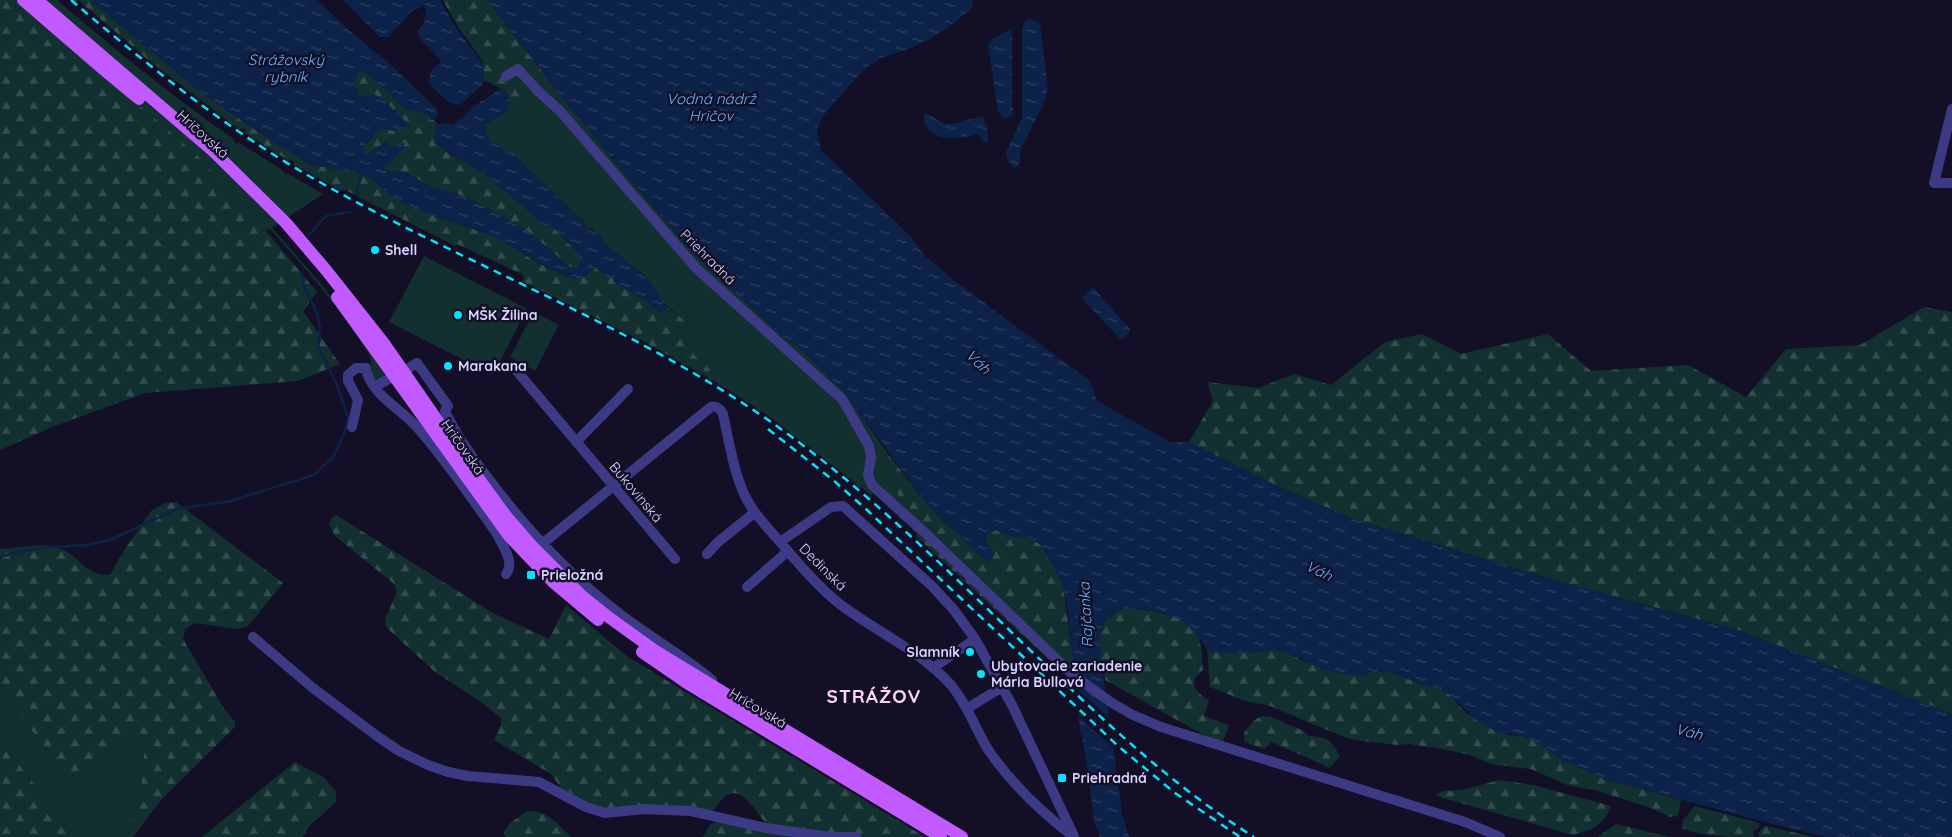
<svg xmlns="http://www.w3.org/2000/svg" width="1952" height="837" viewBox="0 0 1952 837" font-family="Quicksand,sans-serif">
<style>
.green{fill:#12302f}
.forest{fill:url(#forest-firs)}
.water{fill:url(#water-ripples)}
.pier{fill:#130f26}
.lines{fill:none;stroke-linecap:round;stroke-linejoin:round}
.stream{stroke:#0c2248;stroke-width:2.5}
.minor{stroke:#3d3a85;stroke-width:10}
.major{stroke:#c25bff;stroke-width:12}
.rail{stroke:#00e5ff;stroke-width:2.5;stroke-dasharray:8 6;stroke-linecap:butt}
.poi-dot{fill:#00e5ff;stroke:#130f26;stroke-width:2}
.labels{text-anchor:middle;stroke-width:5;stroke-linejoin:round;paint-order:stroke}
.street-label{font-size:14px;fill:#d9d4ff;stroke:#130f26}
.poi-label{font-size:14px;font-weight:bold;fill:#d9d4ff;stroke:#130f26;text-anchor:start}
.water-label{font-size:15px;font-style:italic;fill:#62b6ff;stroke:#130f26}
.district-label{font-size:19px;font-weight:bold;letter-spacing:1px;fill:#ffd6f0;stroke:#130f26}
</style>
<defs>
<pattern id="forest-firs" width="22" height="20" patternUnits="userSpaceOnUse" patternTransform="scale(1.25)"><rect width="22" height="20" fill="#12302f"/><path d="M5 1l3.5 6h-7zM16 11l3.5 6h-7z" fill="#344d4e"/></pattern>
<pattern id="water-ripples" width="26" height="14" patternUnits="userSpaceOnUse" patternTransform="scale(1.25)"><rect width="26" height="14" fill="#0c2248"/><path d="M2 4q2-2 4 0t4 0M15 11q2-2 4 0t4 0" fill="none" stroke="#2f4163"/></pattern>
</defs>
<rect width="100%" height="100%" fill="#130f26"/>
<!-- green -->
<path class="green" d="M17,0H57C114,49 172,96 234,139L233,141L237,144L238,142L281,169L286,175L287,173L323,194L272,228L323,286L385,373L384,376L378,380C368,376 373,365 370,357C368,353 366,350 364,347C337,304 304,267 270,229L266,231Z
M548,79L611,157L690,250L785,339L799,347L845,393L889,455L888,465L898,493V497L889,508L873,493L871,495L769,416L716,382L707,365L695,356L685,343L687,322L661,301L652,284L644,275L605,245L593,229L587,228L582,219L571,211L559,197L526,167L514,154L504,151L498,144L490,141L486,133L484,125L507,111Z
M424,256L527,309L493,375L389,322Z
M534,312L559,325L535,371L510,357Z
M0,689L68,778L132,737L145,744L140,800L127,837H74L53,807L0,741Z"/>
<!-- forest -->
<path class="forest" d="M0,0H17L21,3L198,156L266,231L317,292L303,311L340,364L298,381L145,393L52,427L0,450Z
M78,0H90L203,94L254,129L309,164L362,174L372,178L381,188L399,200L426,213L496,237L538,263L571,278L594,267L608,277H614V282L640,297L661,313H665L667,311V307L687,322L685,343L695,356L707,365L716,382L643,341L522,281L524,277L522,274L457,244L455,246L343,189L342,191L293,164L294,162L290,159L289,161L245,133L246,131L242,128L240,130L146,58Z
M443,0H487L548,79L507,111L510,102L506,91L484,80L482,60L458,27Z
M362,70L414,110L429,115L431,120H434L438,124L434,130L446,151L485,174L507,193L552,226L582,257L577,269L570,267L529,232L476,202L453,192L432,187L404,172L389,171L383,168L402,151L404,144L391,147L385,142L374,151L365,155L362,149L381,128L394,131L359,96L354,84L357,74Z
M1924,307L1952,312V714L1738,630L1540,576L1351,518L1277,486L1189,442L1213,401L1207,382L1258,388L1294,374L1331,385L1385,342L1422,334L1461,354L1548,334L1591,371L1688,365L1746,397L1786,349L1860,345Z
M889,455L930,508L980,555L989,561L993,558C992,548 988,546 985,537L989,532L995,530L1015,537L1030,538L1041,545L1050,559L1063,585L1077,686L916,536L918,534L889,508L898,497V493L888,465Z
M176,502L283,583L248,626L238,629L195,623L185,629L183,639L223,707L235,722V727L161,800L133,837H127L140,800L145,744L132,737L68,778L0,689V549C17,548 38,543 55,547C77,551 84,577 110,575L123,552L151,511L166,503Z
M336,515L493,613L549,639L566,605L628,657L925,837H703L710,825L716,822L768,825C757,816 745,786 727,795C721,798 716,807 712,812L607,810L599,808L561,788L551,774L494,740L501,725V718L481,702L435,672L386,627L385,619L397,592L394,584L335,536L329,524L332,518Z
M1124,608C1146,609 1191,614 1199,639C1202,648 1202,661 1203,670L1195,678L1194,687L1201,695L1209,700L1204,716L1229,725L1222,745L1105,680C1102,664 1094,637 1105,622C1109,616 1117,611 1124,608Z
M1207,648L1210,652L1249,653L1274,650L1286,652L1305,662L1361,676L1370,672L1388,671L1421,684L1436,688L1449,694L1466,713L1508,735L1521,736L1537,742L1562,760L1604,779L1681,800L1678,816L1670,817L1651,808L1598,791L1567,785L1531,769L1490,764L1470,755L1442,749L1409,744L1398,745L1354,740L1344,737L1270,706L1245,701L1210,687Z
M1262,716L1271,717L1304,731L1307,735C1326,739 1329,736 1340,756L1330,768L1272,742L1264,749L1245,742L1244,733L1253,721Z
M0,741L53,807L74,837H0Z
M295,762L325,778L336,792V802L309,826L303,837H202Z
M1499,780L1533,785L1611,806C1603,826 1593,830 1573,835L1436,796L1442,791L1462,790Z
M1695,806L1759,823V828L1753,831L1754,837C1729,837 1704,837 1682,828L1683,820Z
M527,811C548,810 557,824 571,837H505L504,832L509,824Z
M1616,824L1665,836L1669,837H1598Z
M1764,826L1770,827L1814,837H1759L1758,834Z"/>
<!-- water -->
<path class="water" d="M90,0H317L351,32L391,65L437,109L438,115L434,120H431L429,115L414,110H406L368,74L362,70L357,74L354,84L359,96L374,94L383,99L410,126L394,131L381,128L362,148L365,155L374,151L385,142L391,147L405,143L402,151L384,169L389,171L404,172L432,187L453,192L476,202L529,232L570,267L577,269L582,257L552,226L546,227L485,174L434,143L436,133L434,130L438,124L446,123L452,125L465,115L473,107L500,89L506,91L510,102L507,111L484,125L486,133L490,141L498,144L504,151L514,154L526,167L559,197L571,211L582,219L587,228L601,235L605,245C611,247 647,278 652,283C658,291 660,300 667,307V311L665,314L661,313L640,297L614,282L613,277H608L594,267L586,276L579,279L571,278L538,263L496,237L426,213L399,200L381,188L372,178L362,174L309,164L254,129L203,94Z
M343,0H440L456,28L481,61L483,69L484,80L482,85L460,105C447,104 437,92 429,82C429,73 433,68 440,63L441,60L419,38L418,31C423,23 429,16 424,6L411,12L388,37H380Z
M487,0H973L972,7L968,12L937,35L911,48L881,58L862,71L823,116L817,129L821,150L909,235L926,257L959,284L1090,381L1097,401L1170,442H1189L1277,486L1351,518L1540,576L1738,630L1952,714V837H1826L1780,826L1604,779L1562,760L1537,742L1521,736L1497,732L1477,721L1449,694L1388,671L1370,672L1361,676L1349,675L1324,670L1286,652L1274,650L1249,653L1210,652C1200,640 1192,626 1178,619C1159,609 1116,599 1104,623C1099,634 1100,647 1101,658L1122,813L1129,837H1100L1094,821L1086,757L1080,729L1068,610L1063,585L1041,545L1030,538L1015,537L995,530L989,532L985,537C988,546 992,547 993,558L989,562L980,555L930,508L845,393L799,347L785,339L690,250L570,108Z
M1027,19H1032L1040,24L1048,87L1044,103L1021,148L1019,165L1014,168C1008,164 1007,158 1006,152L1022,118V28Z
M1012,28V96L1013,112L1012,116L1004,119L998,111L988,45L991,40Z
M924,113C932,114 937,122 946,124C959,125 970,117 983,117L988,131V142L984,143L981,136L977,134C958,141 922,143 924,113Z
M1093,287L1130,329L1128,334L1123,339H1120L1082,298Z"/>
<!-- pier -->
<path class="pier" d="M1076,688L1113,721L1116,748L1115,749L1076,714V703L1077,702L1075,699L1074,690Z"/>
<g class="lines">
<!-- stream -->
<path class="stream" d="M358,196L356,191L362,174
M309,235L326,216L350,212
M0,557L21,551L51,547L86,545L110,540L177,509L231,501L314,475L333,457L344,434L348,418L337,385L318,345L320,326L317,313L303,284L302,275"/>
<!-- minor -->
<path class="minor" d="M506,76L518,69L538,91L560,111L697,269L842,399L869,446L871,458L868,475L872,485L922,530L1073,675L1112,703L1133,715L1161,727L1465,822L1500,837
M1952,109L1934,183H1952
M516,370L675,559
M375,387C389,378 403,372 417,363L448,406L445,411C456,435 472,457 488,478C526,529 569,575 620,614C650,637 683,656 712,680
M352,427L358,400L348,381V375L356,368H366C369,392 399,408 415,425C438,450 458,479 478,507C489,523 503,540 509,560C510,566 509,570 506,574
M576,442L628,389
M780,542L831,507L843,506L932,586L954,610L975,639L1012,705L1073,834
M542,544L711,407C717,406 720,408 723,414C729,441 733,469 744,494C753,513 767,527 780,542C799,564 818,587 841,605C877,632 921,651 951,685C968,705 975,729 989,751C1012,784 1042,813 1074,837
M707,554L718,542L754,513
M747,587L788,551
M253,637L313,688L377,736L399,751L428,765L448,772L468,776L539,782L586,807L605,813L644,809L691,811L766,828L830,837H856
M933,668L975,639
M968,708L1002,687"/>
<!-- major -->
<path class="major" d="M23,0L104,70L139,99
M37,0L213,151L286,223L326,270L383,342L460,453L506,516L532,546L582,596L607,616L657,652L962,837
M337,297L509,536L554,583L598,620
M642,652L687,683L941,837"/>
<!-- rail -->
<path class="rail" d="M71,0C151,68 232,134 325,185C472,267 632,326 771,422C881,499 974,598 1072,690C1129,744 1187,795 1254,837
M768,429L833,480L867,510L1118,746L1175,793L1240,837"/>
</g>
<!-- markers -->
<g class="poi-dot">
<circle cx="375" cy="250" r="5"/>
<circle cx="458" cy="315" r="5"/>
<circle cx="448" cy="366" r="5"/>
<rect x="526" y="570" width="10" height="10" rx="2.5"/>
<circle cx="970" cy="652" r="5"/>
<circle cx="981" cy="674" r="5"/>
<rect x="1057" y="773" width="10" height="10" rx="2.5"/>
</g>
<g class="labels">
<!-- street labels -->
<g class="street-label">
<text transform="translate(203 134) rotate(42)" y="5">Hričovská</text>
<text transform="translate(708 257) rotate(45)" y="5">Priehradná</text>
<text transform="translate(463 447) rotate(55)" y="5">Hričovská</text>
<text transform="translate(636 492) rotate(50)" y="5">Bukovinská</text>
<text transform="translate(823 567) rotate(45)" y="5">Dedinská</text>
<text transform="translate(758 708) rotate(31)" y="5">Hričovská</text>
</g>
<!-- poi labels -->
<g class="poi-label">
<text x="385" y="255">Shell</text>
<text x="468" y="320">MŠK Žilina</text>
<text x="458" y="371">Marakana</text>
<text x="541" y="580">Prieložná</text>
<text x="960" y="657" text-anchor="end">Slamník</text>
<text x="991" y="671">Ubytovacie zariadenie<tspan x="991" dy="16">Mária Bullová</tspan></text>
<text x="1072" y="783">Priehradná</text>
</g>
<!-- water labels -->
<g class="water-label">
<text x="286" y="65">Strážovský<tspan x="286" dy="17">rybník</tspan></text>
<text x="711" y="104">Vodná nádrž<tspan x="711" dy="17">Hričov</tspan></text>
<text transform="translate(978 362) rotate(44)" y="5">Váh</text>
<text transform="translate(1319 571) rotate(26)" y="5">Váh</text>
<text transform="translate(1086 615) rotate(-93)" y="5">Rajčanka</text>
<text transform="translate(1689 732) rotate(14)" y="5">Váh</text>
</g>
<!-- district labels -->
<g class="district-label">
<text x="874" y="703">STRÁŽOV</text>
</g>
</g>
</svg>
